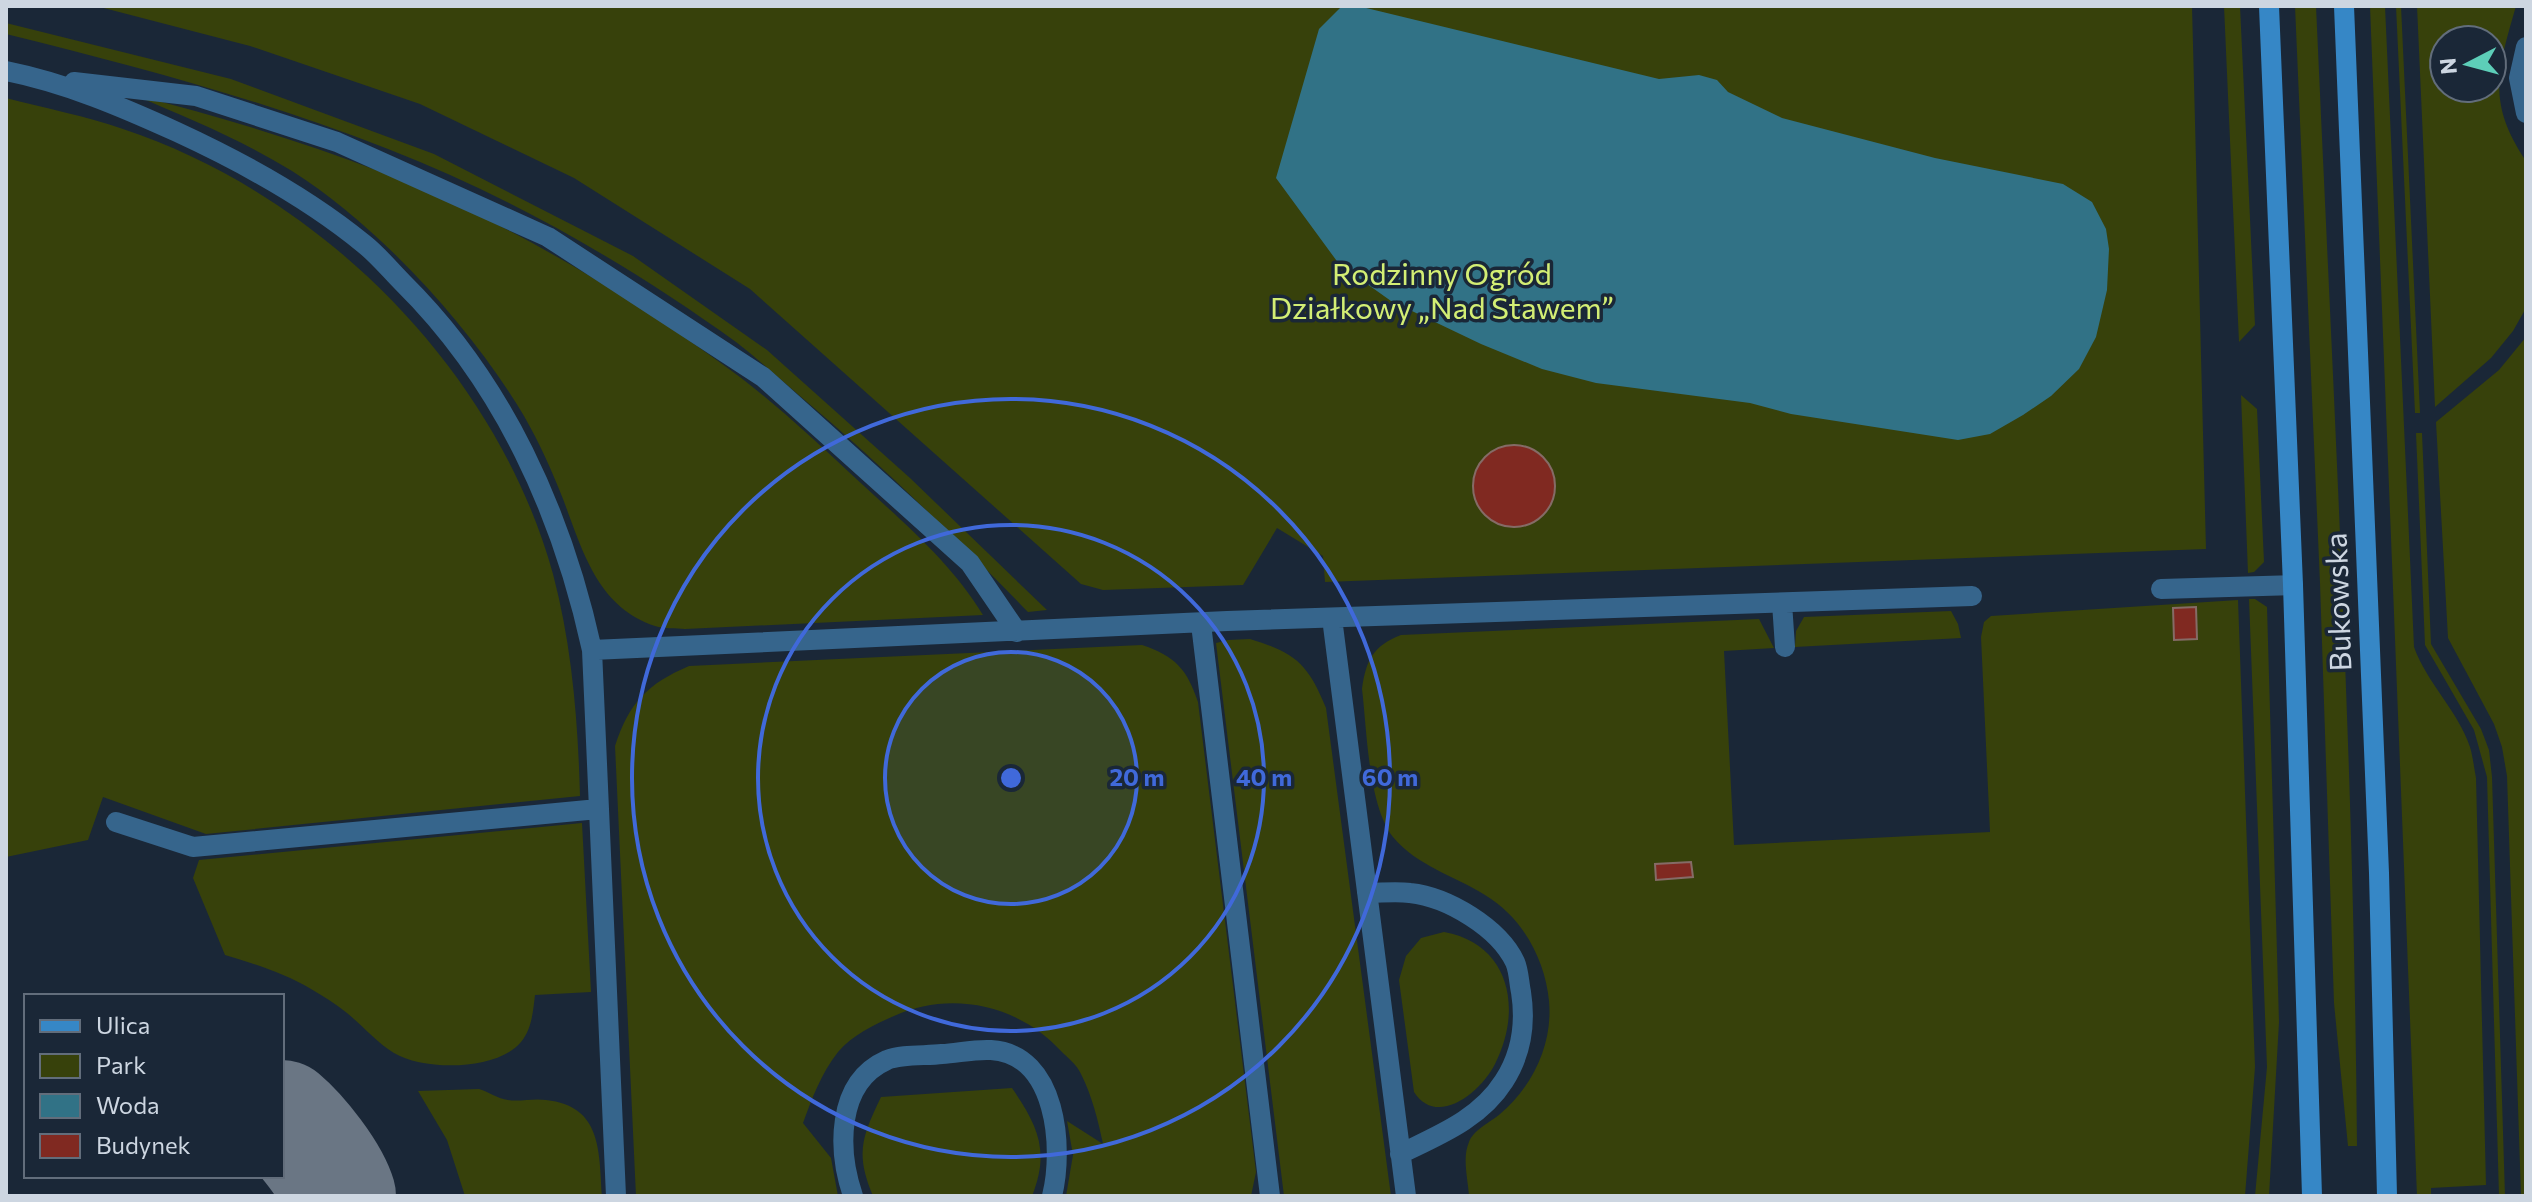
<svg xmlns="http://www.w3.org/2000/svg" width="2532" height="1202" viewBox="0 0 2532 1202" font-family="Commissioner,sans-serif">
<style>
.green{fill:#37410b;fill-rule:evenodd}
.water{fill:#317286}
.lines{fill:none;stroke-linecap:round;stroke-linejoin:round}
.taxiway{stroke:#6a7684;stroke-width:114}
.building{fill:#802921;stroke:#856b66;stroke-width:2}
.lane{stroke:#36658c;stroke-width:20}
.street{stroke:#36658c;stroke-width:20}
.secondary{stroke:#3687c6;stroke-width:20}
.ring{fill:none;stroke:#4069da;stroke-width:4}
.labels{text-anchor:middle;stroke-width:7;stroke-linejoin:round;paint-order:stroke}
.park-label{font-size:30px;fill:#d3ee74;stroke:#1a2737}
.street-label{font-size:30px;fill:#cdd6e1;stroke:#1a2737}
.centre{fill:#4069da;stroke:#1a2737;stroke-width:4}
.ring-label{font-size:24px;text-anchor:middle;font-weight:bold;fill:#4069da;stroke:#1a2737;stroke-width:7;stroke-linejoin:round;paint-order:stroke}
</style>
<rect width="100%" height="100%" fill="#1a2737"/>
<!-- green -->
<path class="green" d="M96,6H2192L2206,549L1325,582L1323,556L1277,528L1243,585L1103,590L1081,584L750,289L574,178L420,104L250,46Z
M2224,6H2240L2255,325L2239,342Z
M2295,6H2316C2333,386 2354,766 2357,1146H2348L2334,1003L2320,583Z
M2370,6H2385L2414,647C2427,683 2458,711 2470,747C2473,757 2474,768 2476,778L2486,1185L2431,1188V1196H2417Z
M2396,6H2401L2420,413H2415Z
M2417,6H2516C2498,69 2486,102 2526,161V308L2513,331L2491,358L2435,407ZM2444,40H2492V88H2444Z
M6,23L231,79L434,154L633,256L767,350L910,478L1047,610L1028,612C955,537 881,464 800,396C779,378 758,359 736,342C628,264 511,197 388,149C264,100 135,66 6,34Z
M134,95C218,116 301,141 381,172C501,219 614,286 718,361C765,394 809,435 851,474C898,518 949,559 983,615L685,629C676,628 664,629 655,626C597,607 582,549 563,499C552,471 539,442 524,416C471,327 380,227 292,171C242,140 188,118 134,95Z
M6,98C45,108 85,116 123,129C322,195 497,371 553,574C572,646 578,721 580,796L206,834L103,797L88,840L6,857Z
M2526,337V1196H2521L2507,776L2502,747L2494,724L2448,638L2436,422L2499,370Z
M2241,395L2257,409L2264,562L2254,572L2248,573Z
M2416,433H2422L2431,644L2481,729L2489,750L2492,777L2505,1196H2499L2487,777L2474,730L2425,645Z
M2249,599H2255L2267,607L2279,1022L2269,1196H2255L2267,1067Z
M2238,600L2255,1067L2245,1196H1469C1468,1179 1462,1158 1469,1142C1473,1130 1491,1122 1500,1114C1533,1086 1553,1044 1549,1001C1545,959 1522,917 1485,895C1455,876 1417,866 1393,837C1368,805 1367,730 1362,689C1366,660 1373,646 1401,635L1759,619L1774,648L1724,651L1734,845L1990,832L1981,637L1984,622L1991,616Z
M1951,611L1958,624L1961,638L1795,647L1796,631L1804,617Z
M1250,639C1296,653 1308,664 1326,708L1391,1196H1284L1216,643L1228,640Z
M1142,645C1175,656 1187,669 1198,702L1256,1172L1251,1196H1066L1073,1155L1067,1121L1103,1144C1098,1120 1092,1096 1081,1074C1077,1065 1068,1058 1061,1051C1019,1005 951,990 894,1016C875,1024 851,1036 838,1052C821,1074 812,1098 803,1123L831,1158L838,1196H636L615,746C629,703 647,684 689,666Z
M582,823L591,992L535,995C533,1011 532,1029 521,1042C497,1071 424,1071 394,1053C376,1042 363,1026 347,1013C336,1004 323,996 311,989C284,973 255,964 225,955L193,878L199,860Z
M1444,932C1510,944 1523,1009 1495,1064C1481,1092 1437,1128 1414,1092L1399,980L1406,956L1421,938Z
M1012,1088C1038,1126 1050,1151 1032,1196H873C855,1153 862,1137 881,1097Z
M479,1089C489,1092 498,1099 508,1100C520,1102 533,1098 546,1100C602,1106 599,1151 602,1196H465L447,1140L418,1091Z"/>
<!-- water -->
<path class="water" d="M1358,6L1659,79L1699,75L1717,80L1728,92L1782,118L1935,158L2063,184L2092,202L2106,229L2109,249L2107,290L2096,337L2079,369L2051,396L2023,415L1990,434L1958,440L1791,414L1750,403L1596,383L1542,369L1481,344L1391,301L1339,264L1276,178L1319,29L1341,7Z"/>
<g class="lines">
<!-- taxiway -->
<path class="taxiway" d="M282,1117C301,1133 332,1172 339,1196"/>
</g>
<!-- building -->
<path class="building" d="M1473 486a41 41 0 1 1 82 0a41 41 0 1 1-82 0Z
M2196,607L2197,639L2174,640L2173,608Z
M1691,862L1693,877L1656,880L1655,864Z"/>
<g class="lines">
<!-- lane -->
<path class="lane" d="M6,71C66,83 122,107 177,132C242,162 308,198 364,244C378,255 390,270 403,283C503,382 562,513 592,650L616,1196
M74,82L196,96L337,142L548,237L763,377L970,563L1017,632
M2161,589L2293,585
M1782,603L1785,647
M1332,618L1406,1196
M1201,624L1270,1196
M592,650L1227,621L1972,596
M116,822L193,847L598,809
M1367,893C1381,893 1396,891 1410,893C1448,897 1499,928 1515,962C1519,971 1519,983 1521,992C1526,1024 1522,1053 1504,1081C1480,1119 1439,1135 1400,1154
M853,1196C838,1152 835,1083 887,1060C902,1054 926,1056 942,1054C958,1053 975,1049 991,1050C1057,1054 1064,1148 1052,1196"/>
<!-- street -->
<path class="street" d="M2526,47L2519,78L2526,113"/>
<!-- secondary -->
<path class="secondary" d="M2269,6L2293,585L2312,1196
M2344,6L2379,873L2387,1196"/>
</g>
<!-- distance rings -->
<circle cx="1011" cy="778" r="126" fill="#4069da" fill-opacity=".12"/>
<g class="ring">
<circle cx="1011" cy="778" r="126"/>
<circle cx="1011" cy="778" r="253"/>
<circle cx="1011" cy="778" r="379"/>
</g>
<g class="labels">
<!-- park labels -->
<g class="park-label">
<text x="1442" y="285">Rodzinny Ogród<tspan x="1442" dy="34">Działkowy „Nad Stawem”</tspan></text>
</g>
<!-- street labels -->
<g class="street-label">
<text transform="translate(2339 602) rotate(-92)" y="10">Bukowska</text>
</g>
</g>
<circle cx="1011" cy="778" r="12" class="centre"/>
<g class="ring-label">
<text x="1137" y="786">20 m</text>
<text x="1264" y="786">40 m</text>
<text x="1390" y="786">60 m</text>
</g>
<!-- border -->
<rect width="2532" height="1202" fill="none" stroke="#cdd6e1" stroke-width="16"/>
<!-- legend -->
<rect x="24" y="994" width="260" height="184" fill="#1a2737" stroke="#626d7b" stroke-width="2"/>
<rect x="40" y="1020" width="40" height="12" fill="#3687c6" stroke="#626d7b" stroke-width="2"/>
<text x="96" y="1034" font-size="24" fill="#cdd6e1">Ulica</text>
<rect x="40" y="1054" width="40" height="24" fill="#37410b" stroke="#626d7b" stroke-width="2"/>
<text x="96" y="1074" font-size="24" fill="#cdd6e1">Park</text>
<rect x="40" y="1094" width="40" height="24" fill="#317286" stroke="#626d7b" stroke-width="2"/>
<text x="96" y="1114" font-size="24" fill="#cdd6e1">Woda</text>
<rect x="40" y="1134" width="40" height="24" fill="#802921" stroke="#626d7b" stroke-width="2"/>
<text x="96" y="1154" font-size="24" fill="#cdd6e1">Budynek</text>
<!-- north arrow -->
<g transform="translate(2468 64) rotate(264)"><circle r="38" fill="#1a2737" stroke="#626d7b" stroke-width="2"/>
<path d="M0-6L14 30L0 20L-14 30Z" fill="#5dceb8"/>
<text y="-12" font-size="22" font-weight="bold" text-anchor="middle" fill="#cdd6e1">N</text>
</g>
</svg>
